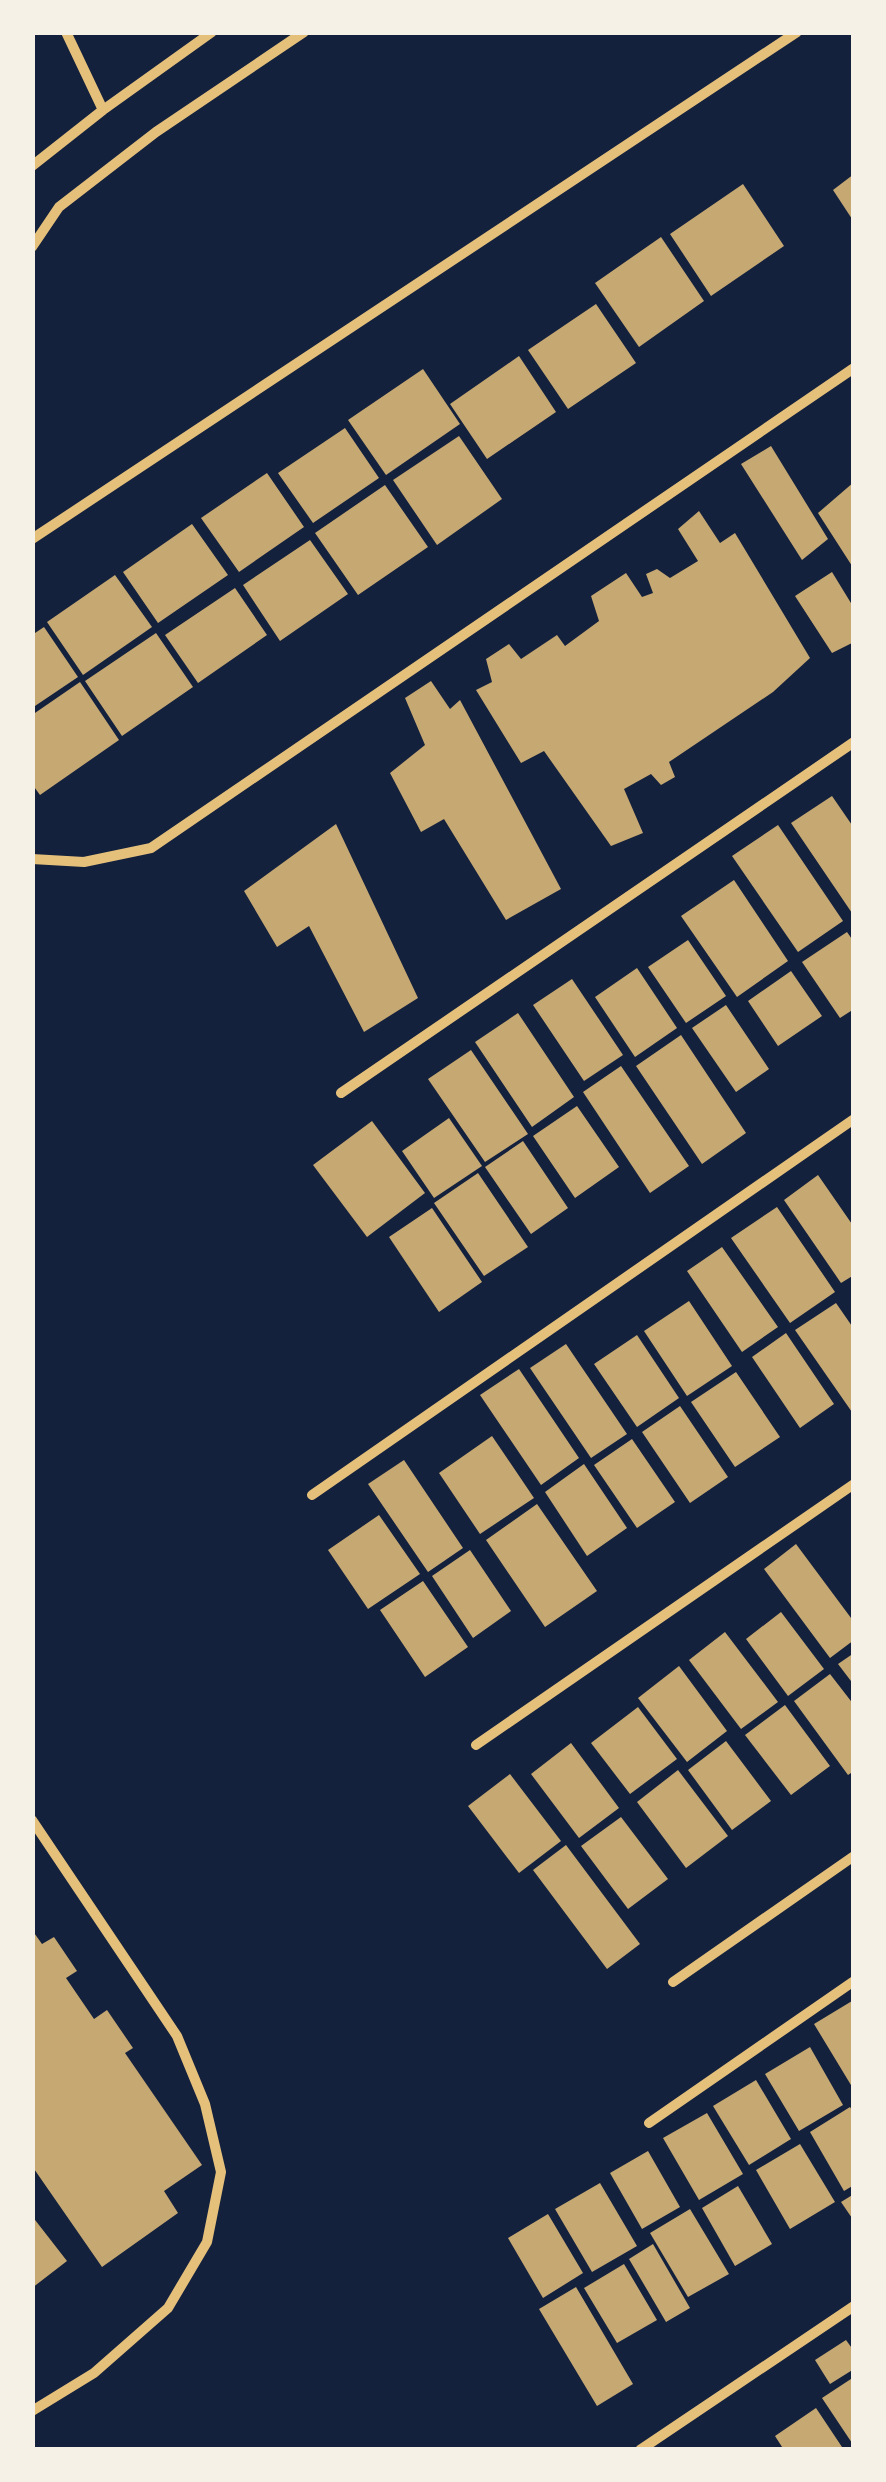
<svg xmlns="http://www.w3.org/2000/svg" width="886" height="2482" viewBox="0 0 886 2482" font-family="'Alegreya Sans',sans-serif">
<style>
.building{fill:#c6a872}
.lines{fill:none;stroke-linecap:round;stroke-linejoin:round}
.minor{stroke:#e5c07b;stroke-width:10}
</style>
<rect width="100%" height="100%" fill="#14213d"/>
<!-- building -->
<path class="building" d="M854,174V222L833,190Z
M743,184L784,246L711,296L670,234Z
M661,237L704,301L639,347L595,283Z
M596,304L636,363L568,409L528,350Z
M519,356L556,412L487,459L450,404Z
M423,369L460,424L386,475L348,420Z
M345,428L379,478L313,523L278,473Z
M459,436L502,499L437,545L393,480Z
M771,446L828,539L802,560L741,464Z
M267,473L304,527L239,572L201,518Z
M854,482V569L818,513Z
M385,485L428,547L358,595L315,533Z
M699,511L720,543L735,533L810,658L773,692L669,762L675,777L661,785L651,774L624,789L643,833L611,846L544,751L521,763L476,690L492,682L486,659L509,644L521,659L557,635L565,646L599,621L591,596L626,573L642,597L653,593L646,574L657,569L670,578L698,561L678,529Z
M192,524L228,575L158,623L123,572Z
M310,540L348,594L280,641L243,585Z
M832,572L854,608V642L832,653L795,596Z
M115,575L152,627L83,675L47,622Z
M235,588L267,635L198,683L165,635Z
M44,627L78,677L32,708V635Z
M156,633L193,687L122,736L85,681Z
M431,681L450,709L460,700L561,889L506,920L444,819L421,832L390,773L425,745L405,698Z
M80,682L119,740L40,795L32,784V715Z
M832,796L854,828V916L791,823Z
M336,824L418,998L364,1032L309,926L277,947L244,891Z
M778,825L843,921L798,952L732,856Z
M734,880L788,961L737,997L681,916Z
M847,932L854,942V1009L840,1018L802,962Z
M688,940L726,996L686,1023L648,967Z
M637,968L677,1028L635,1057L595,997Z
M791,971L822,1016L778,1046L748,1001Z
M572,979L623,1055L584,1081L533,1005Z
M726,1005L769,1069L736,1092L692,1028Z
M518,1013L574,1097L532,1127L475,1042Z
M681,1035L746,1133L702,1164L636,1066Z
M471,1050L528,1134L485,1162L428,1079Z
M621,1066L689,1166L650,1193L583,1092Z
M577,1106L619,1167L575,1198L533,1136Z
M449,1118L482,1166L434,1198L402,1151Z
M372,1121L425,1193L367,1237L313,1165Z
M523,1141L568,1208L531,1234L485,1167Z
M478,1173L528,1247L484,1276L434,1203Z
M818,1175L854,1227V1275L841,1283L784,1200Z
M777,1207L835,1292L790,1323L731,1238Z
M432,1208L482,1282L439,1312L389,1237Z
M722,1247L778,1327L742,1352L687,1271Z
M689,1301L732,1366L687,1396L644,1331Z
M836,1303L854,1329V1415L795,1330Z
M786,1333L834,1404L800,1428L752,1357Z
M637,1335L679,1398L637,1427L594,1364Z
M566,1344L627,1434L591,1458L530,1368Z
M519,1369L579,1458L541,1485L480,1395Z
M736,1372L780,1437L735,1467L691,1402Z
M680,1406L728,1477L690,1503L642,1432Z
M492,1436L534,1498L480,1534L439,1473Z
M632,1439L675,1502L637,1528L594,1465Z
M404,1460L463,1548L428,1572L368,1484Z
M584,1464L627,1528L587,1556L545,1492Z
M537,1504L597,1591L545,1627L486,1540Z
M379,1515L420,1574L368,1609L328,1550Z
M796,1544L854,1622V1640L830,1658L764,1569Z
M470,1550L511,1611L473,1638L432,1576Z
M423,1581L468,1647L425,1677L380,1610Z
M781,1612L824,1669L788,1696L746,1639Z
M725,1632L778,1702L741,1729L689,1660Z
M854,1653V1685L838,1664Z
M679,1666L727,1731L687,1762L638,1698Z
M830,1674L854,1705V1771L848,1775L794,1701Z
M785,1705L830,1766L791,1795L745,1735Z
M638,1707L677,1759L630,1794L591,1743Z
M726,1741L771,1801L732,1830L688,1770Z
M571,1743L619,1808L579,1838L531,1774Z
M678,1770L728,1836L686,1868L637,1802Z
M510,1774L561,1841L519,1873L468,1806Z
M621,1817L668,1879L628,1909L581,1846Z
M566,1845L640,1944L607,1969L533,1870Z
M32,1930L42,1944L54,1937L77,1971L66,1978L94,2019L107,2010L133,2048L125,2053L202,2165L164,2191L178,2213L102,2267L32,2166Z
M852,2001L854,2004V2090L814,2024Z
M810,2047L843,2105L799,2131L765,2074Z
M756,2080L791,2139L749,2165L713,2106Z
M850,2107L854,2113V2185L844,2191L810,2132Z
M707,2113L743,2174L699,2200L663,2138Z
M800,2144L835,2202L790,2229L756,2170Z
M648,2151L680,2207L642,2229L610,2173Z
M600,2183L637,2246L592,2272L555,2209Z
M738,2186L772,2244L735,2266L702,2208Z
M854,2194V2221L841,2202Z
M690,2209L729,2274L688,2297L650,2233Z
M548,2214L583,2273L543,2298L508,2238Z
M32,2216L67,2261L32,2288Z
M653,2244L690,2308L666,2322L629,2259Z
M624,2264L657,2320L617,2343L584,2288Z
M576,2287L633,2384L597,2406L539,2309Z
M846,2340L854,2351V2369L830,2384L815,2360Z
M854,2377V2446L822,2398Z
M816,2408L844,2450H784L775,2436Z"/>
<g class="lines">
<!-- minor -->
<path class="minor" d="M66,32L103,110
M32,166L103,110L212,32
M32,247L59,207L156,132L304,32
M32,539L797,32
M32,859L84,862L151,848L854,368
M341,1093L854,742
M312,1495L854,1119
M476,1745L854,1484
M32,1820L177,2036L205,2104L221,2172L207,2242L168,2308L94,2373L32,2411
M673,1982L854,1856
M649,2123L854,1981
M640,2450L854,2306"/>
</g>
<!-- border -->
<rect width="886" height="2482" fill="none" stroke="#f6f1e7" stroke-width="70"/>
</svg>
